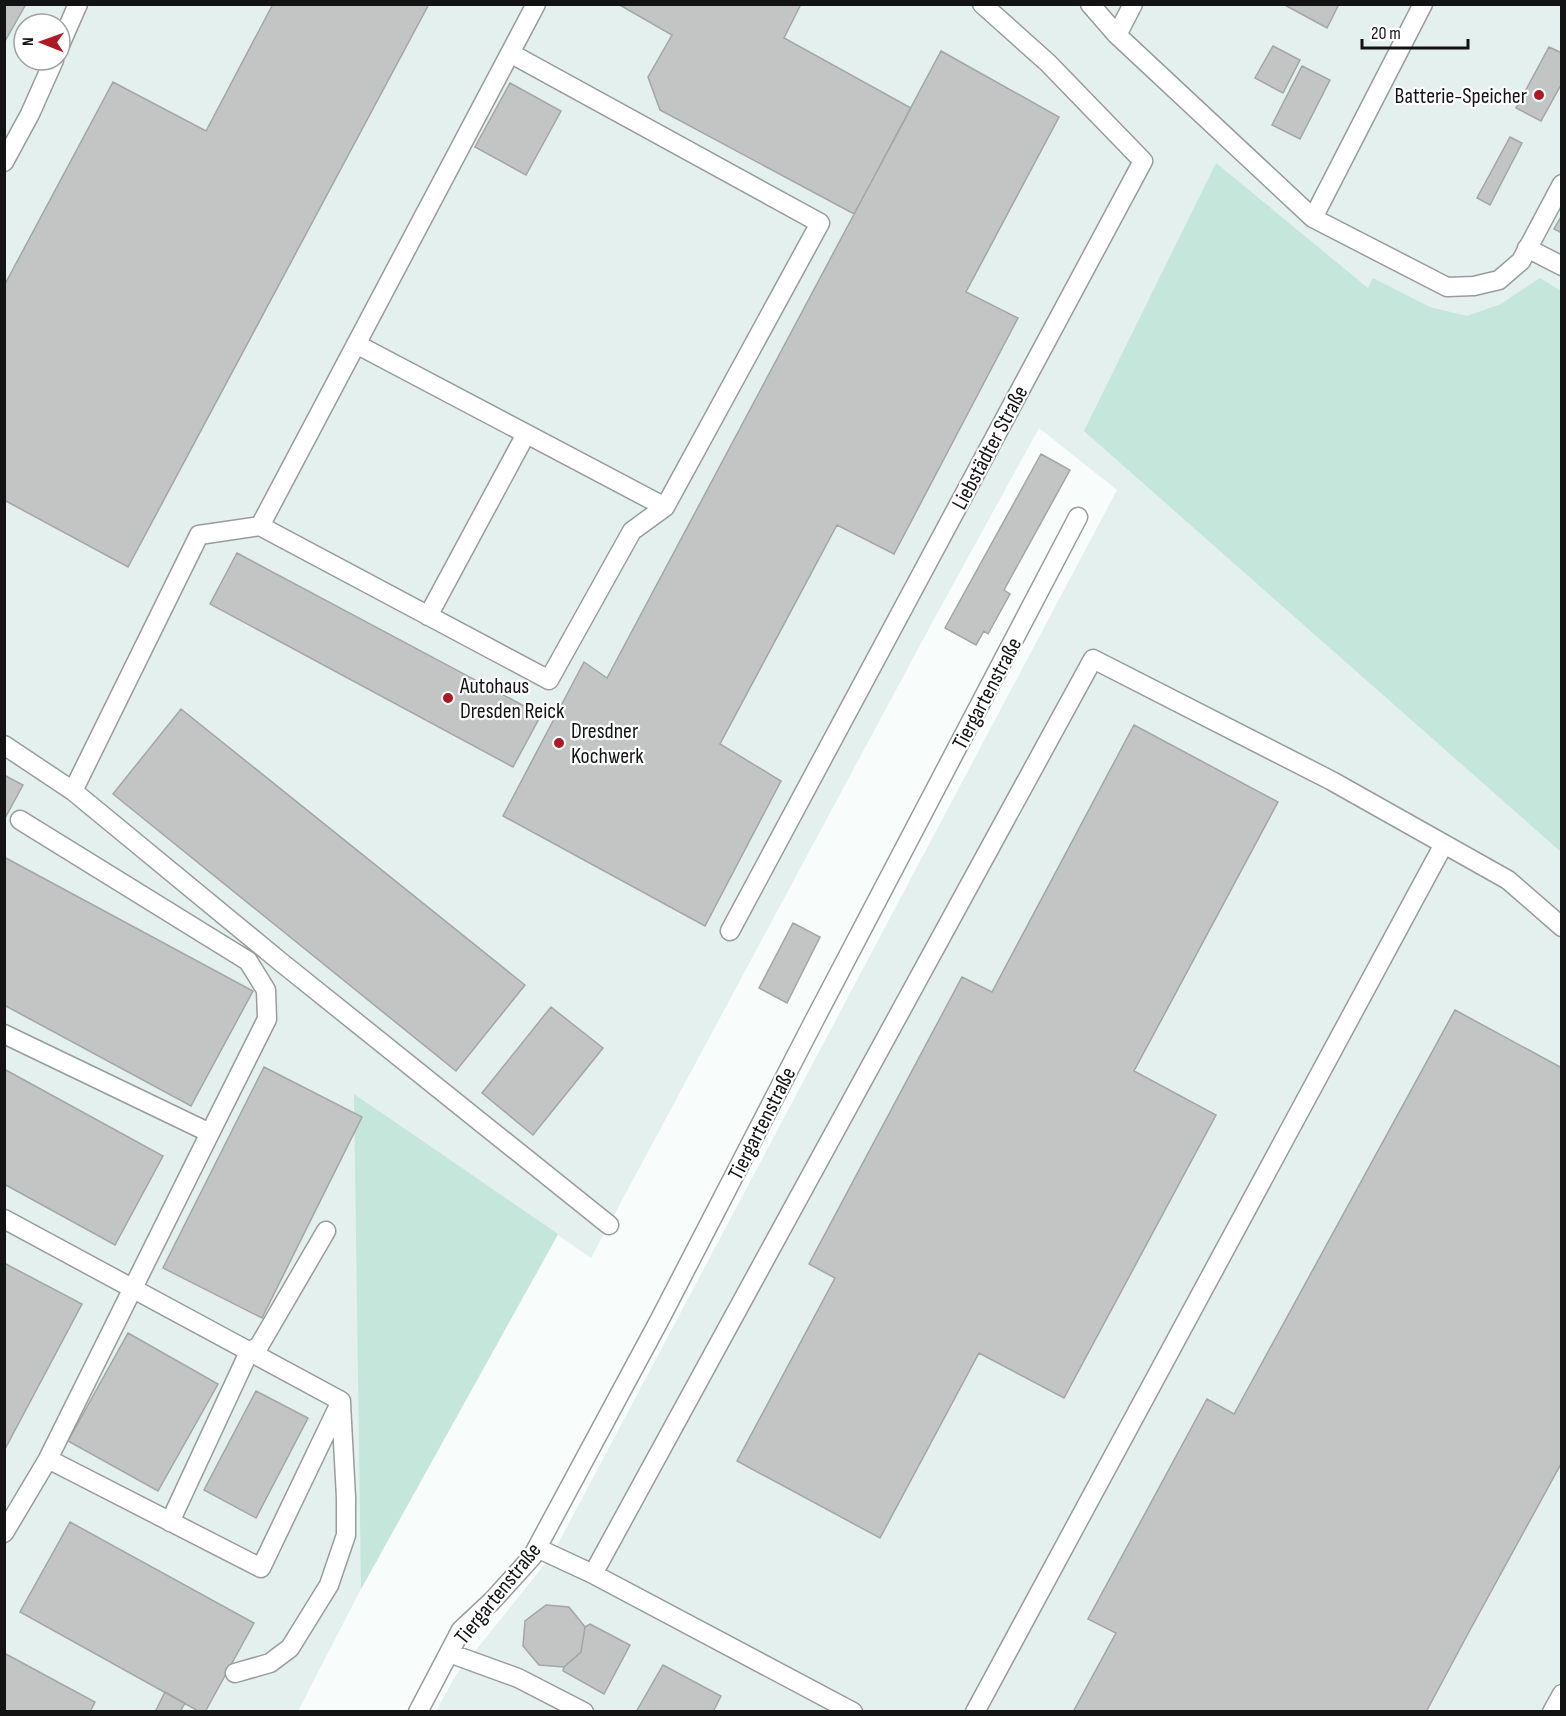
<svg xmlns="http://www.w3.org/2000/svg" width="1566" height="1716" viewBox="0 0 1566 1716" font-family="'Sofia Sans Condensed',sans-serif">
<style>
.built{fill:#e4f0ed;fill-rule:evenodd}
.green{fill:#c4e6db}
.building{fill:#c2c5c4;stroke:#a3a6a5;stroke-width:1.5}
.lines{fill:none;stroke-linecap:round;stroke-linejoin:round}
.lane-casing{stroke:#989c9b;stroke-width:21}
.lane{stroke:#fff;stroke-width:18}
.poi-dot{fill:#ad1924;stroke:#fff;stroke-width:2}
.labels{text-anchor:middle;stroke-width:4.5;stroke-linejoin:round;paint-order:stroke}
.poi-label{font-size:22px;fill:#121312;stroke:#fff;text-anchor:start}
.street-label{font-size:22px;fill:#121312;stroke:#fff}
</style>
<rect width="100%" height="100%" fill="#f8fcfb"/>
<!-- built -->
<path class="built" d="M5,5H1561V1711H436L456,1675L552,1555L1117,490L1039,428L933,621L591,1258L558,1235L361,1589L298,1711L5,1712ZM24,24H60V60H24Z"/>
<!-- green -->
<path class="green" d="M1216,163L1368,288L1373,278L1430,307L1467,316L1501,304L1540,278L1561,291V852L1084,431Z
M354,1094L558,1234L361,1589Z"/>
<!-- building -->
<path class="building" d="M4,4H26L4,43Z
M273,4H429L128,567L4,500V286L113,82L206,131Z
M618,4H801L784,38L911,108L854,214L660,110L648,77L672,35Z
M1283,4H1339L1327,28Z
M1273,46L1300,60L1283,93L1255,78Z
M1549,47L1562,53V83L1541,121L1516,108Z
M941,51L1059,117L966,292L1018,318L894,554L837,525L720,744L781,781L705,926L503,816L584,662L607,678Z
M1302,66L1330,80L1300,139L1272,125Z
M510,83L561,111L526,175L475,147Z
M1510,137L1522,143L1490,205L1477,198Z
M1562,215V233L1554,229Z
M1041,454L1070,470L1004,590L1010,594L988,634L984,631L976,645L945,628Z
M237,553L541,715L513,767L210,604Z
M181,709L525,985L456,1071L113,794Z
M1134,725L1278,802L1134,1071L1216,1115L1064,1398L979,1353L880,1538L737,1461L835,1278L809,1264L962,977L992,992Z
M4,775L23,785L4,820Z
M4,857L253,991L191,1106L4,1005Z
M793,923L820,937L787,1003L759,988Z
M551,1007L603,1048L533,1135L482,1093Z
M1455,1010L1562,1068V1462L1470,1630L1426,1712H1073L1116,1633L1088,1619L1207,1399L1234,1414Z
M264,1067L362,1117L262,1318L163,1268Z
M4,1069L163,1156L115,1245L4,1184Z
M4,1263L82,1304L4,1451Z
M128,1333L218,1384L158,1491L68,1441Z
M256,1391L308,1418L256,1518L204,1490Z
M70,1522L254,1623L205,1712H200L20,1612Z
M546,1605L569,1607L585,1627L581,1652L564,1667L539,1665L523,1646L525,1621Z
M590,1624L630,1645L604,1694L563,1671L564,1667L581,1652L585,1627Z
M4,1653L95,1702L90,1712H4Z
M663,1665L721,1696L713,1712H636Z
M165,1692L185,1703L180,1712H155Z"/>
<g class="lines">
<defs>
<path id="lane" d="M1090,4L1117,35L1313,218L1447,287L1474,286L1499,280L1521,261L1562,184
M1117,35L1133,4
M60,45L78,4
M510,53L820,223L665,507L632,531L549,680L260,526L536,4
M4,162L30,114L54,60
M1313,218L1423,4
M1527,248L1562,266
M356,344L665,507
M428,616L526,434
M4,745L73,791L282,963L609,1225
M73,791L199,535L260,526
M20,820L248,961L266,990L267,1019L210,1133
M730,931L1143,161L1048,63L982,4
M4,1034L210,1133L48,1459L261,1568L341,1401C229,1341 117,1280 4,1219
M170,1522L249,1352L259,1346L326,1231
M4,1533L48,1459
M537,1548L593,1574L853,1712
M593,1574L1093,659L1332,781L1508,880L1562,927
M449,1653L518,1678L584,1712
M235,1673L270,1663L290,1648L329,1585L346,1535V1498L341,1403
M418,1712L461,1630L492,1601L532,1557L659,1321L814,1021L1078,517
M975,1712L1444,844
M1552,1712L1562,1694"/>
</defs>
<!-- lane casing -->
<use href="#lane" class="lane-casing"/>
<!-- lane -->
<use href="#lane" class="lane"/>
</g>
<!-- markers -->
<g class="poi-dot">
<circle cx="1539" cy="95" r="6"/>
<circle cx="448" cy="698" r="6"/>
<circle cx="559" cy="743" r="6"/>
</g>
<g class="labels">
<!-- poi labels -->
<g class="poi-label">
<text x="1527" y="103" text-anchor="end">Batterie-Speicher</text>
<text x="460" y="693">Autohaus<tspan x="460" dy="25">Dresden Reick</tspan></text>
<text x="571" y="738">Dresdner<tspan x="571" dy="25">Kochwerk</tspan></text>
</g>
<!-- street labels -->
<g class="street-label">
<text transform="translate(989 447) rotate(-62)" y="8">Liebstädter Straße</text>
<text transform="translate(986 693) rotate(-62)" y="8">Tiergartenstraße</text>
<text transform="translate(761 1123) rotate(-63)" y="8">Tiergartenstraße</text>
<text transform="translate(497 1593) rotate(-51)" y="8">Tiergartenstraße</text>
</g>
</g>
<!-- border -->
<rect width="1566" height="1716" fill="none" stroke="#121312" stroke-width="12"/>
<!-- north arrow -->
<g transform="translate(42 42) rotate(271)"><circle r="28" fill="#ffffff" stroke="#a0a1a0" stroke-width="1.5"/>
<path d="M0-4.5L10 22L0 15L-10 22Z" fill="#ad1924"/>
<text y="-9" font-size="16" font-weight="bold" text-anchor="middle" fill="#121312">N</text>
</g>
<!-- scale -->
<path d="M1362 39v9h106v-9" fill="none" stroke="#121312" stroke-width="3"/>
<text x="1371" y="39" font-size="18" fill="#121312" stroke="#ffffff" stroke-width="4.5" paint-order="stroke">20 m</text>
</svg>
